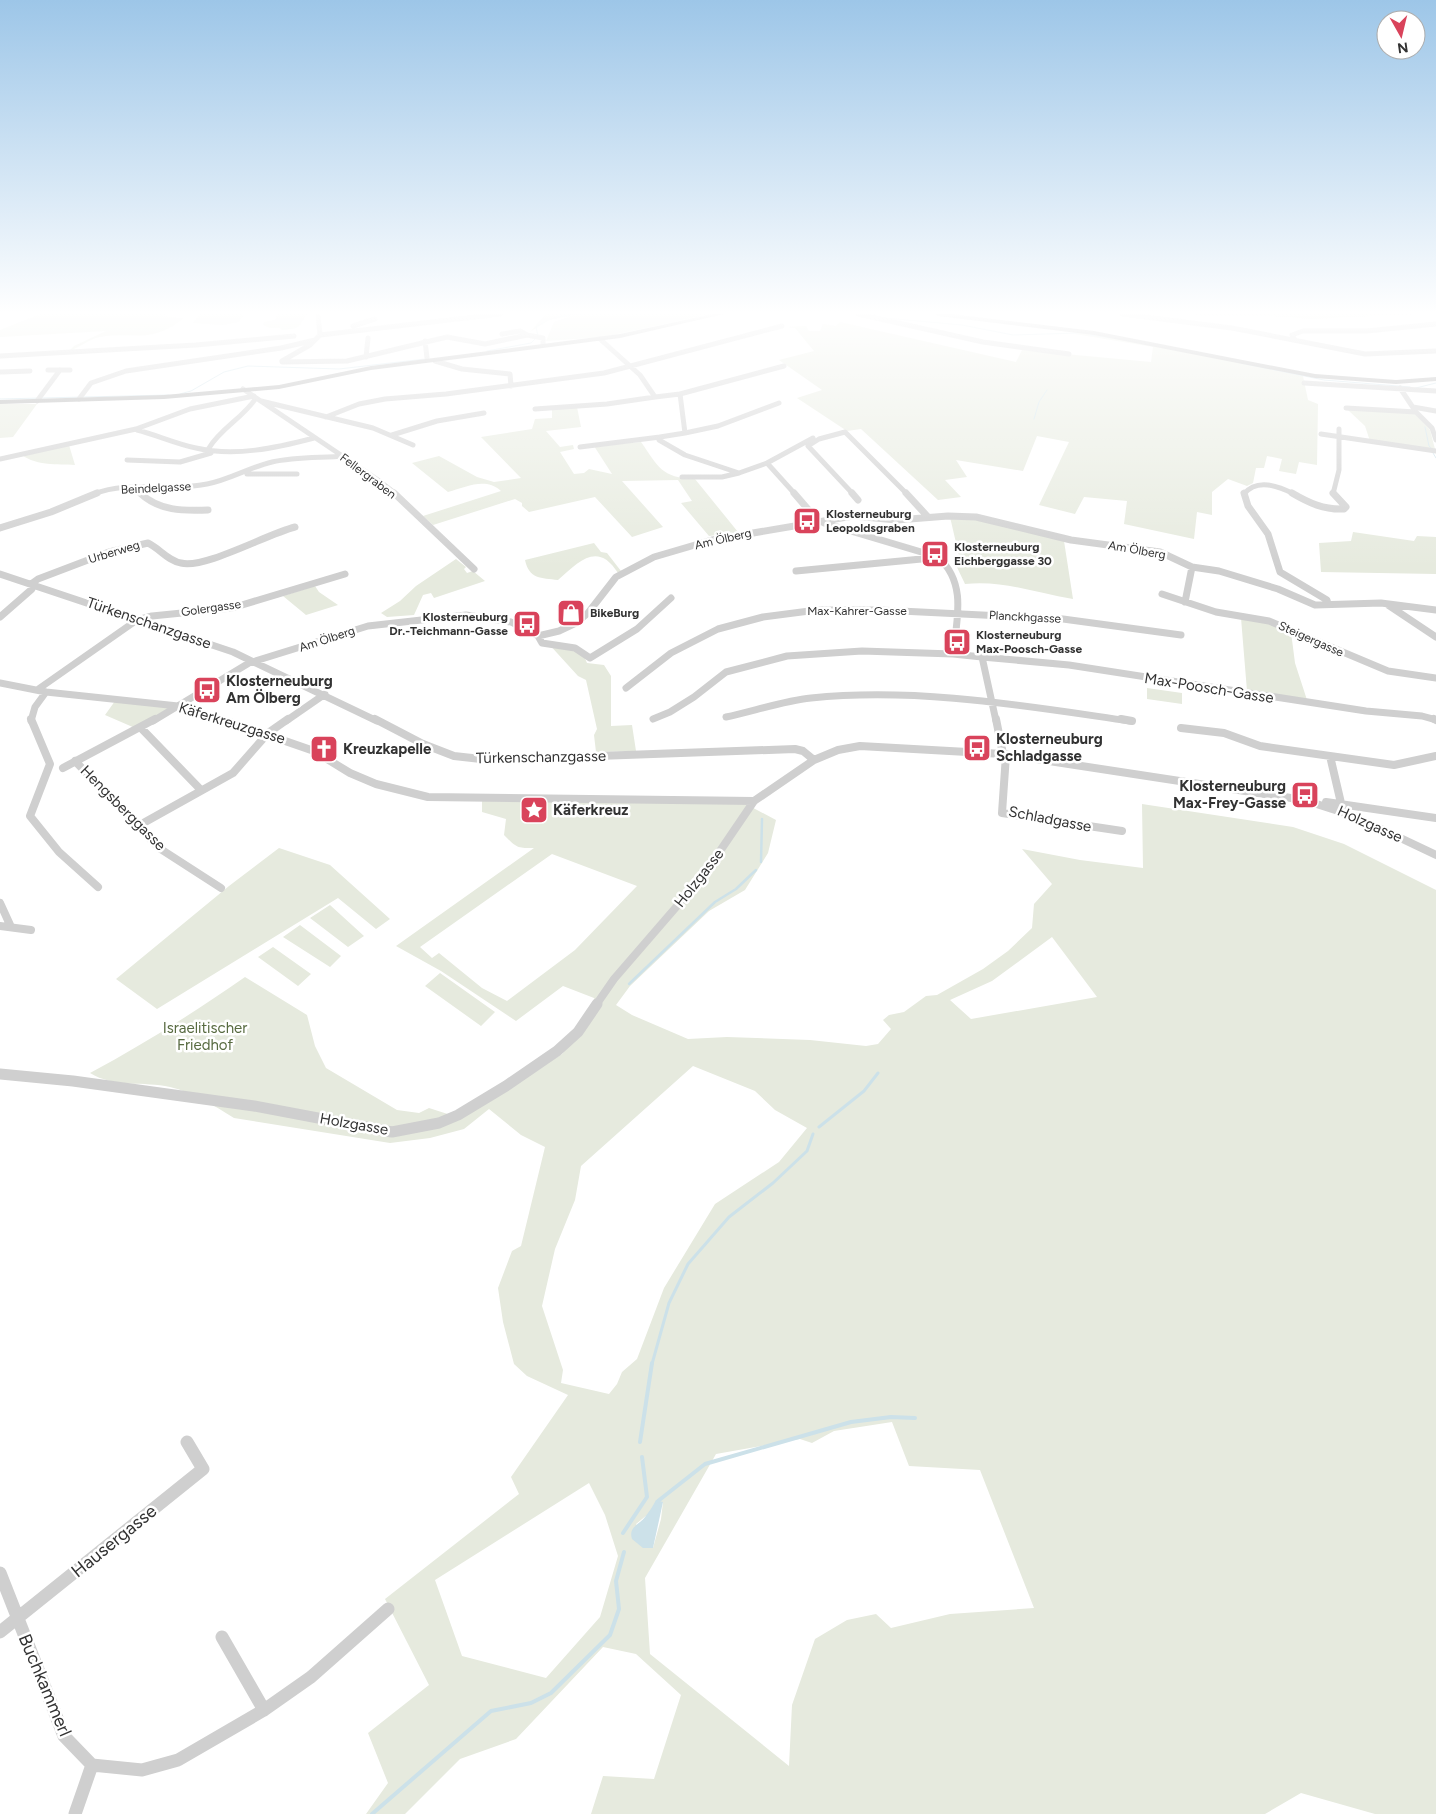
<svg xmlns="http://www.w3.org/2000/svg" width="1436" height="1814" viewBox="0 0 1436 1814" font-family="Figtree,sans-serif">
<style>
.green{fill:#e6eade;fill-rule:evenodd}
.water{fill:#cce1e9}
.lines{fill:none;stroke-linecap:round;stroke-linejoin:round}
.stream-far3{stroke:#cce1e9;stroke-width:1}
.stream-far2{stroke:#cce1e9;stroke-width:2.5}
.stream-far1{stroke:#cce1e9;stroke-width:3}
.stream{stroke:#cce1e9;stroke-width:4}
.minor-far4{stroke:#cfcfcf;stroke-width:5}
.minor-far3{stroke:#cfcfcf;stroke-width:7}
.minor-far2{stroke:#cfcfcf;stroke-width:8}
.minor-far1{stroke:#cfcfcf;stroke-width:11}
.minor{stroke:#cfcfcf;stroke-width:13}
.major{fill:#aaa;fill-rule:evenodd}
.labels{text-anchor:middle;stroke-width:5;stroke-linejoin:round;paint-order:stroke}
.far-street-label{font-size:12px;fill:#323232;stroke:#fff}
.far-poi-label{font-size:12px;font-weight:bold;fill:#323232;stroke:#fff;text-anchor:start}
.street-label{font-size:15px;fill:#323232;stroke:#fff}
.poi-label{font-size:15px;font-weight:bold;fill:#323232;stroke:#fff;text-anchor:start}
.park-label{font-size:15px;fill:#586b41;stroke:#fff}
.near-street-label{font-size:18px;fill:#323232;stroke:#fff}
</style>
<rect width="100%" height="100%" fill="#fff"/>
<!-- green -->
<path class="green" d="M40,314H165L162,316L184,318C149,345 137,331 100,337C89,339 79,348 69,351L74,346L106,331L0,337V330Z
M200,314H241L243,316L239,322L223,325L193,323Z
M277,314H308C296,327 304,328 282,330L280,328H270L263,325L264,322L275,320Z
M546,314H710L604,337L546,341L554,322L571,316L549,320L530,332Z
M1196,314H1414L1312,319L1269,316H1201Z
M840,322L1016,362L1022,350L1151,362L1153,347L1075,334L1076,332L1165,347L1303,376L1308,400L1318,404L1317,465L1299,462L1296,474L1279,471L1282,459L1267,456L1264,468H1256L1253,483L1247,486L1228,479L1212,492V515L1197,512L1194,539L1124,524L1127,501L1084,497L1075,514L1039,505L1069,442L1037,436L1023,471L956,460L967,477L945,480L961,497L938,500L861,429L847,431L797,398L822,390L779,360L814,351L795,328L787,327L806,326L809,331H820L823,324L836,326Z
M0,404H37L13,437L0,438Z
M577,407L581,427L546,431L560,447L573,445L574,449L560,452L574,474L584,473L589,469L612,474L594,446L641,442C658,466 661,478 695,479L738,532L709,536L681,503L692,501L678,480L622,481L663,527L632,537L595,497L529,512L522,506V503L515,499L433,525L423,516L501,491C485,477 467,487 448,492L412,463L439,456L477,477L494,482L521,478L481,437L532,429L535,419L552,418V409Z
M1348,410L1415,413L1430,430L1435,449L1370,441L1365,426Z
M69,445L75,465C57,464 37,466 22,455Z
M950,517L979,520L1064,541L1073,599C1035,593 1004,580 965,584L954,561L960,560Z
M1353,532L1414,541L1417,536L1436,537V574L1321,572L1319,543L1351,541Z
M594,543L601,552L607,553L621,571L618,573C598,541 579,561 558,580C541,578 529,579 525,560Z
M456,559L466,567L464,569L467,573L473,571L485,581L434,598L431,593L423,595L414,615L387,617L381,613L400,601L416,586Z
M315,586L319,592L338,605L306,615L283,596Z
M1241,618L1261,621L1291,632L1295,663L1307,700L1247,691Z
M547,642L583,654L587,663L604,665L611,676V726L632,725L636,751L596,752L594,735L597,729L586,680L578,676Z
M1147,688L1182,693V704L1147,699Z
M115,701L171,707L135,728L105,715Z
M482,801L744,803L776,820L768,853L745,890L709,911L630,986L616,1005L632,1015L688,1039L727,1037L810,1040L866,1046L878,1044L891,1029L883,1020L889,1015L904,1012L926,996L937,995L983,969L1008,951L1032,928L1034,904L1052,884L1022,849L1080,860L1143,868L1142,804L1293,827L1344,844L1436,890V1814H1375L1301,1793L1265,1814H591L603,1776L654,1779L681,1695L636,1654L603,1647L516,1739L460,1759L405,1814H366L388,1783L368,1733L429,1685L385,1599L519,1494L511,1477L568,1395L527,1376L514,1364L503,1322L498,1288L512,1251L521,1246L545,1147L521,1135L489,1109L464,1129L430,1138L390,1143L234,1118C215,1106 192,1092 170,1087C144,1081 114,1088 90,1073C144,1044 195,1012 245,977L307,1015L315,1046L326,1068L397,1110L419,1113L429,1108L460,1118L562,1054L599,1009L594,998L563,986L516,1021L441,971L396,946L534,848C517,848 517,848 504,835L506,819L482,812ZM552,854L637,886L575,950L507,1001L482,988L439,953L432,958L420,947ZM1052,937L1097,997L971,1019L950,1000L992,981ZM693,1066L755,1091L775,1110L807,1128L779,1162L715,1204L664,1288L637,1359L622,1372L617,1384L609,1394L561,1383L563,1370L542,1306L555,1249L575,1200L581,1166ZM892,1422L909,1466L980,1470L1034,1608L950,1614L891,1628L876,1614L847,1620L815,1639L792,1705L789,1766L650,1654L645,1578L716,1454L800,1439L812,1443L834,1431ZM589,1483L605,1515L618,1556L600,1617L546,1678L462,1656L435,1580ZM663,1502L661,1519L653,1548L636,1524Z
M279,848L330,865L390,919L376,929L338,898L157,1009L116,979L229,886Z
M330,905L364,936L348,947L310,918Z
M300,925L341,956L330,967L283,937Z
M273,947L311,974L298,986L258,957Z
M440,973L495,1012L481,1026L425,986Z"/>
<!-- water -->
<path class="water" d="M656,1500L663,1502L653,1548H643L632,1539C628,1527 640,1524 645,1517C649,1512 653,1506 656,1500Z"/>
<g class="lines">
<!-- stream-far3 -->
<path class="stream-far3" d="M873,314L879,317
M885,318L962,325L1013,335L1078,333
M1090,335L1110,338
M487,351L531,343L538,336L536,327C552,316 565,315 584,314
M1240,363L1324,380L1410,387
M1416,388L1436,383
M180,394L191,391L224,372L248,366L339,369L425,359
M0,399L169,395
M1034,419L1039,402L1047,390
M1425,427L1429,446L1432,449
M1433,453L1436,458"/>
<!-- stream-far2 -->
<path class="stream-far2" d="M761,862L762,819
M629,984L715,902L736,889L756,870"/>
<!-- stream-far1 -->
<path class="stream-far1" d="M819,1127L864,1091L878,1073
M652,1364L669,1303L688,1264L729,1217L773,1183L807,1151L813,1134"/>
<!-- stream -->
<path class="stream" d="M640,1442L652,1363
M658,1501L705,1464L851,1422L891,1417L915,1418
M623,1533L647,1497L642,1457
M372,1814L491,1711L531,1703L551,1693L610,1635L619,1609L616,1581L624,1552"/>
<!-- minor-far4 -->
<path class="minor-far4" d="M858,314L983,342L1069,354
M1122,314L1232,328L1365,354L1436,351
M353,326L375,319
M502,334L520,331L527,335
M320,335L500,314
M600,339L640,375L655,397L680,394L685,433L660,437L659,440L685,455L739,473L767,463L795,494
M1295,340L1292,335L1303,331H1367L1436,324
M425,341L427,358
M0,356L196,345L294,336
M366,357L368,338
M282,361L310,345L320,335L318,315
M435,361L462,369L510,374L511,386
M282,362L347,361L447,337L485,344L527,335L543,338V345
M48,370H70
M0,372L30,371
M1304,383L1436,391
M1400,388L1416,412L1432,428L1436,440
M243,389L378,480L396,494
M680,394L784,366
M79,399L91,383L126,371L281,348L315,340
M37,401L60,370
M261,401L373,428L413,445
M1413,407L1436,411
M1346,408L1416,412
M535,409L607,404L655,397
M326,417L359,404L385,399L446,394L604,373L782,326
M137,430C157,435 176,444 196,448C235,457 276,448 314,438
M685,433L718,426L779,403
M1321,434L1436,451
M392,435L437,421L484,413
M580,447L660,437
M0,459L136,429L190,409L254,396
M127,460L180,462L211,453L209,448C221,428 243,418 256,398
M767,463L813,438
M247,474H297
M682,477H722L739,473
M134,487L141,494
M94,494C129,480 170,492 207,484C229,480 250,467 272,462C295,457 321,458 344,456
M853,494L808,446L819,439L845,432L907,494
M1244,494C1257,478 1278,486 1294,494
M1333,494L1339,470V429"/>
<!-- minor-far3 -->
<path class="minor-far3" d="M140,493C159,511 183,511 208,510
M394,493L474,569
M794,493L819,522
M852,493L858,500
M906,493L928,517
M1244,493L1248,506L1268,534L1280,572L1327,600L1328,604
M1292,493C1309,503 1324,510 1344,509L1346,507L1333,493
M824,523L938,557C967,583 957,619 953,654L982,657L996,721
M0,528L51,512L97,493
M796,571L932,558
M0,574L233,652L377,721
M1162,594L1216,612L1269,621L1388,671L1436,678
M1185,602L1192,567
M1388,605L1436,637
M0,617L32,589L31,584L38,579L109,552L148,543C159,548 168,561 181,563C205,569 267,534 295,527
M538,636L542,643L575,648L590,658L637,629L671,598
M982,657L1069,665L1366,711L1422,716L1436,720
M0,683L46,692L178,706L225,721
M626,688L671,653L718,629L763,617L817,610H880L1063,619L1181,635
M37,690L137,620L152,616L232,608L345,574
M726,717C754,711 783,701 811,698C917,687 1025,706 1130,721
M653,719L670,712L694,697L726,672L787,656L862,651L953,654
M31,721L35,707L46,692
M153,721L249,663L368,626L466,615L511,622L538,636L559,631L576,623L588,613L616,577L654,557L712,540L853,516L897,520L948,516L976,517L1071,540L1160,552L1192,567L1219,571L1278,589L1315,605L1381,603L1436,610
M286,721L325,694"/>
<!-- minor-far2 -->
<path class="minor-far2" d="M31,719L50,764L30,816L59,852L98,887
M221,719L314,751L350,773L376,784L428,797L754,801
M375,719L423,744L454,756L490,760L795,749L803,751L814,760
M996,719L1003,754
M1121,719L1132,721
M1434,719L1436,720
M141,728L201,790
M1181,728L1224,733L1260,746L1394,765L1436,756
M1006,755L1002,813L1122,831
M1330,756L1341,803
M75,761L159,848L221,888
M63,768L155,719
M1326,802L1436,818
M138,826L233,773L268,733L288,719
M0,903L11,927
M0,926L31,930
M596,1005L614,979L703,876L754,801L814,760L838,750L860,746L1003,754L1304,800L1354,816L1436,855"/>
<!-- minor-far1 -->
<path class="minor-far1" d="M0,1074L73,1081L254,1106L392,1132L439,1123L458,1115L506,1086L557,1051L578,1032L597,1004"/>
<!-- minor -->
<path class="minor" d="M0,1573L64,1736L92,1765L142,1770L178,1760L264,1710L311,1677L388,1609
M0,1632L203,1469L187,1442
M222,1637L264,1710
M75,1814L92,1765"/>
<!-- major -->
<path class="major" d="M713,314H724L620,338L371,370L279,389L164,399L0,404V400L164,395L279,385L371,366L620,334Z
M935,314H952L1094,331L1315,374L1396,380L1436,377V381L1396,384L1315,378L1094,335L938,316Z"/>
</g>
<!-- sky -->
<linearGradient id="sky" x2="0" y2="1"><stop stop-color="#9dc6e8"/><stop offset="0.55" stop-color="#fff"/><stop offset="1" stop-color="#fff" stop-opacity="0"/></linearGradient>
<rect width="1436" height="568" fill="url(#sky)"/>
<!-- icons -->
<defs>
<symbol id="bus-square" viewBox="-11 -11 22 22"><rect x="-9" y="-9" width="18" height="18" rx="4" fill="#d9435b" stroke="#fff"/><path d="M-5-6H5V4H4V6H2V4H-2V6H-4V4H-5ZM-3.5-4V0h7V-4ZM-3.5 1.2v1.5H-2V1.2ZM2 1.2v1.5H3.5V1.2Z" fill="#fff"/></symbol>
<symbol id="shop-square" viewBox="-11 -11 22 22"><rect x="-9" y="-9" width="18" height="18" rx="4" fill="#d9435b" stroke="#fff"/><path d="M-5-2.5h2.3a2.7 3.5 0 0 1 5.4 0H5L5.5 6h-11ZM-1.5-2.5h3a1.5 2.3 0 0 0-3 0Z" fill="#fff"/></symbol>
<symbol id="church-square" viewBox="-11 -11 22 22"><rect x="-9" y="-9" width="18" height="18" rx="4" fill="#d9435b" stroke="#fff"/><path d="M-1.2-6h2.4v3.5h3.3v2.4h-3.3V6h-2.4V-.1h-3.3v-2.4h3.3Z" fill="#fff"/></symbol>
<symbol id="sight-square" viewBox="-11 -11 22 22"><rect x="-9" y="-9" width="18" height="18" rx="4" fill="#d9435b" stroke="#fff"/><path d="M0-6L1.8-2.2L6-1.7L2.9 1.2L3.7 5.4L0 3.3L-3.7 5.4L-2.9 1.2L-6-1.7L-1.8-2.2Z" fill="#fff"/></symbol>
</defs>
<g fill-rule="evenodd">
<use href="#bus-square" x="791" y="505" width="32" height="32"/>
<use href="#bus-square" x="919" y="538" width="32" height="32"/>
<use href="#shop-square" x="555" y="597" width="32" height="32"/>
<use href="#bus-square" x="511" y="608" width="32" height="32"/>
<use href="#bus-square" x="941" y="626" width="32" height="32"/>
<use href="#bus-square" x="191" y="674" width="32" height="32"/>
<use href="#bus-square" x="961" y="732" width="32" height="32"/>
<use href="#church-square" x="308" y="733" width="32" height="32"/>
<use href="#bus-square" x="1289" y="779" width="32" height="32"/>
<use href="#sight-square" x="518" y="794" width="32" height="32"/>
</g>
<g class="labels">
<!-- far-street labels -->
<g class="far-street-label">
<text transform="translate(368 476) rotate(37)" y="4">Fellergraben</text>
<text transform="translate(156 488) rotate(-3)" y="4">Beindelgasse</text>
<text transform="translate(723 539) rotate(-13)" y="4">Am Ölberg</text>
<text transform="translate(1137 550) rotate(10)" y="4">Am Ölberg</text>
<text transform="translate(114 552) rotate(-17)" y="4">Urberweg</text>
<text transform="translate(211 608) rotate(-8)" y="4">Golergasse</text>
<text x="857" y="615">Max-Kahrer-Gasse</text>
<text transform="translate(1025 617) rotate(3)" y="4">Planckhgasse</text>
<text transform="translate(327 639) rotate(-18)" y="4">Am Ölberg</text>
<text transform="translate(1311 639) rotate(24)" y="4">Steigergasse</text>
</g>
<!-- far-poi labels -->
<g class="far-poi-label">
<text x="826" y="518">Klosterneuburg<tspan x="826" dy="14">Leopoldsgraben</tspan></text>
<text x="954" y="551">Klosterneuburg<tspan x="954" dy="14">Eichberggasse 30</tspan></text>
<text x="590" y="617">BikeBurg</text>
<text x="508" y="621" text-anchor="end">Klosterneuburg<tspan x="508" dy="14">Dr.-Teichmann-Gasse</tspan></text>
<text x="976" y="639">Klosterneuburg<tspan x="976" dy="14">Max-Poosch-Gasse</tspan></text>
</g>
<!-- street labels -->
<g class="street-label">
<text transform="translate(149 623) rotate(19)" y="5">Türkenschanzgasse</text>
<text transform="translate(1209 688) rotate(9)" y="5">Max-Poosch-Gasse</text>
<text transform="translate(232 723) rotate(17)" y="5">Käferkreuzgasse</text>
<text transform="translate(541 757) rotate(-1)" y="5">Türkenschanzgasse</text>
<text transform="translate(123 808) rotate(45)" y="5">Hengsberggasse</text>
<text transform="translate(1050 819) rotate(11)" y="5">Schladgasse</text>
<text transform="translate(1370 824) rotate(24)" y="5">Holzgasse</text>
<text transform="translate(699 878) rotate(-52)" y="5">Holzgasse</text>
<text transform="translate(354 1124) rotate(10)" y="5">Holzgasse</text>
</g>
<!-- poi labels -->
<g class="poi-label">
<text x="226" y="686">Klosterneuburg<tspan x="226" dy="17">Am Ölberg</tspan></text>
<text x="996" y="744">Klosterneuburg<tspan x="996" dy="17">Schladgasse</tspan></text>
<text x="343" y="754">Kreuzkapelle</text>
<text x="1286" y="791" text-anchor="end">Klosterneuburg<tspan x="1286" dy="17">Max-Frey-Gasse</tspan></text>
<text x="553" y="815">Käferkreuz</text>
</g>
<!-- park labels -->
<g class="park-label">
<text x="205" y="1033">Israelitischer<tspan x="205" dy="17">Friedhof</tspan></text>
</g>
<!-- near-street labels -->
<g class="near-street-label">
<text transform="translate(114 1541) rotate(-39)" y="6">Hausergasse</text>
<text transform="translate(45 1685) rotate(67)" y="6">Buchkammerl</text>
</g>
</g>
<!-- north arrow -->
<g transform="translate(1401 35) rotate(172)"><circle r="24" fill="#ffffff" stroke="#adadad"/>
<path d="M0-4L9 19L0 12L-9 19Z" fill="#d9435b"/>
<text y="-8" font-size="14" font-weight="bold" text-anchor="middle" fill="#323232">N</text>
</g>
</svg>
